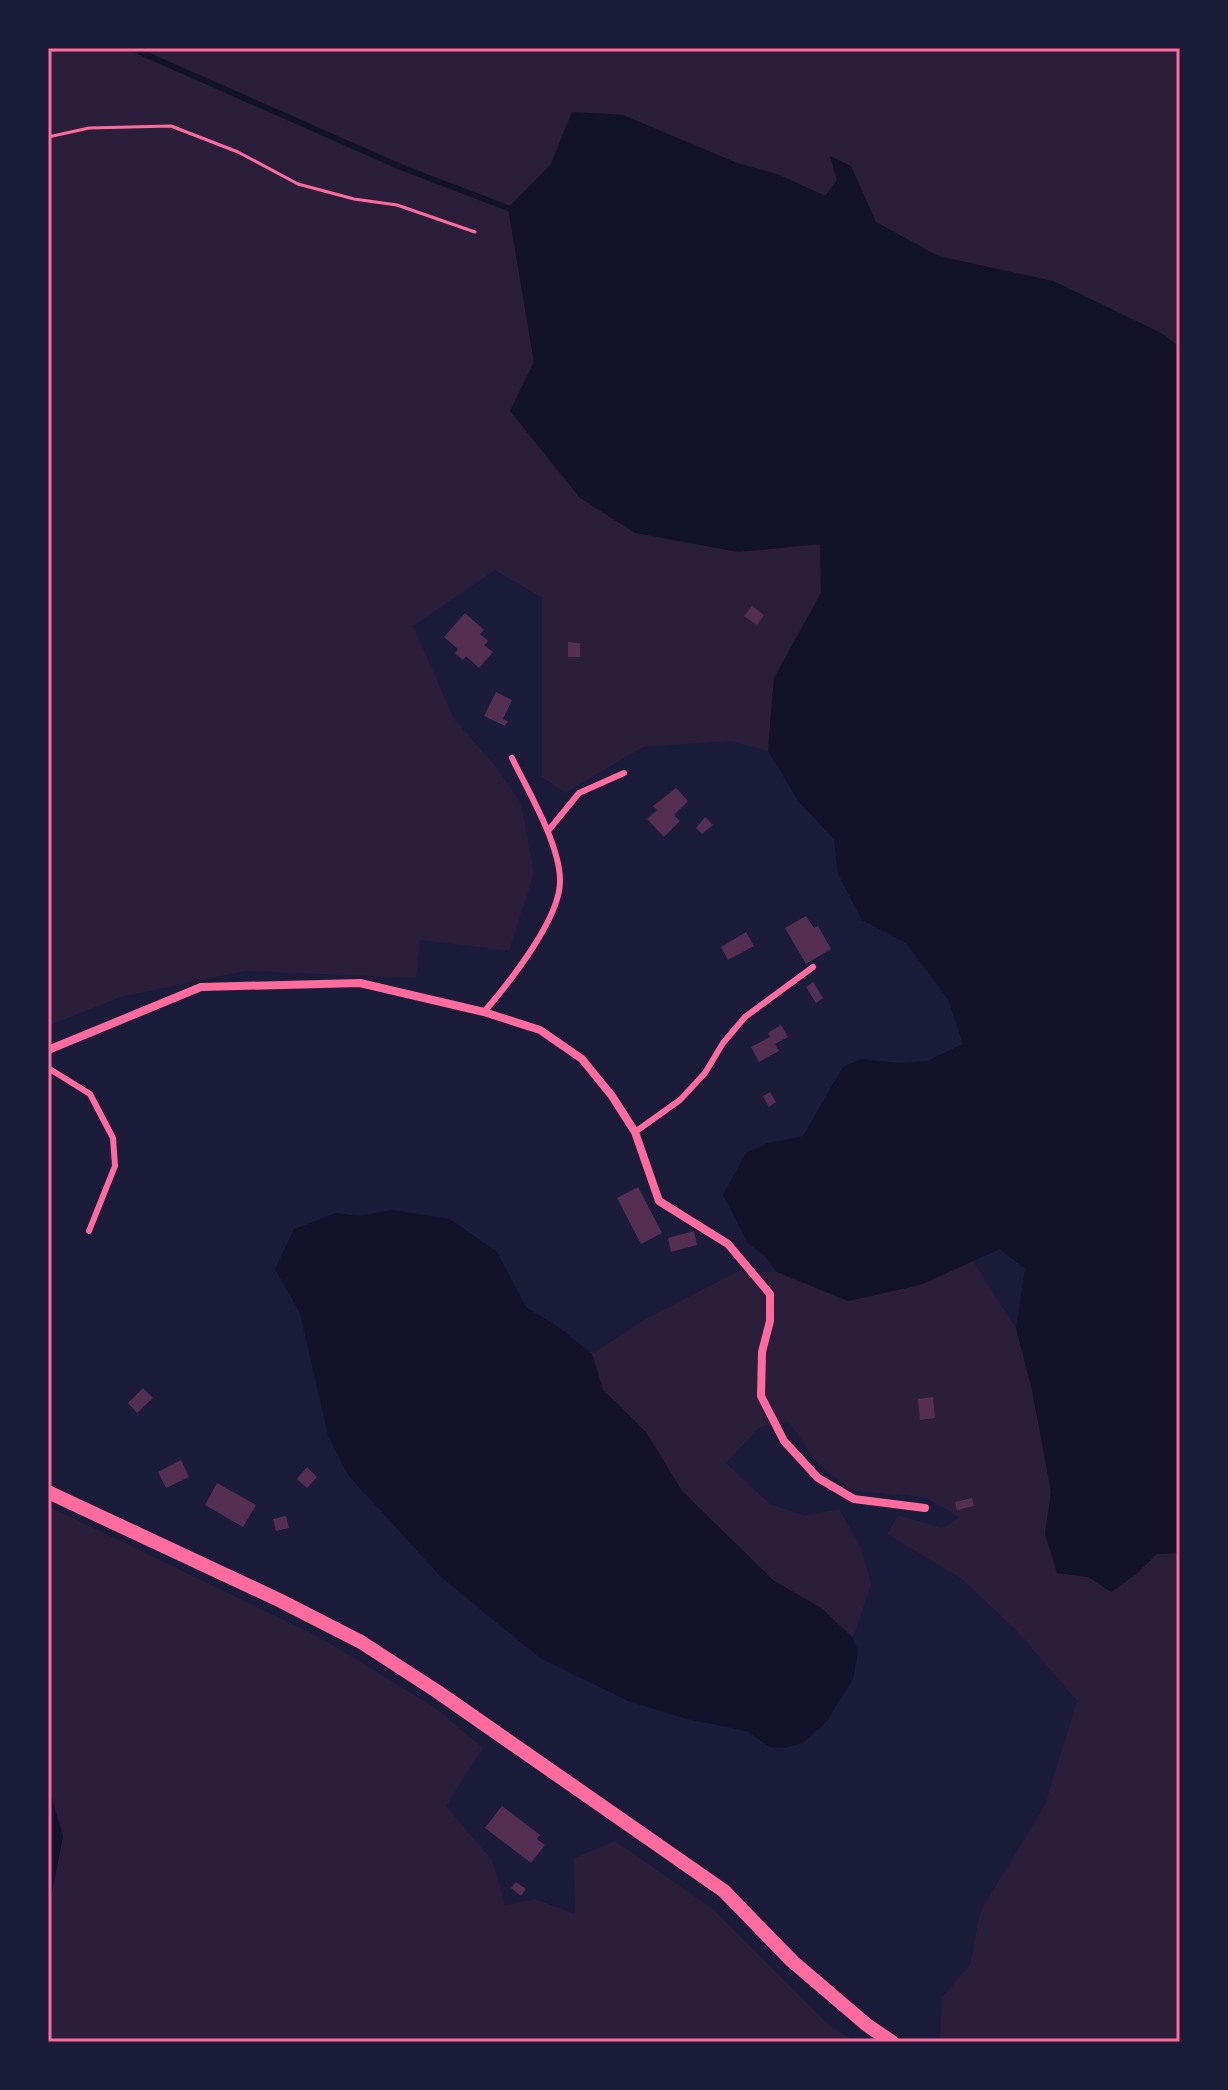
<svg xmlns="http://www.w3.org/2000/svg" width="1228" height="2090" viewBox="0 0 1228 2090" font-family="Signika,sans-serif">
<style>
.green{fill:#2a1e3b}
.water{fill:#12122b}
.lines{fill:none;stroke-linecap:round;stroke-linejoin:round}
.stream{stroke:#12122b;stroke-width:6}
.building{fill:#542f53}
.path{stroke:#ff6b9d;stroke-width:3}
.service{stroke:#ff6b9d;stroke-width:6}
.minor{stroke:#ff6b9d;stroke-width:8}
.tertiary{stroke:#ff6b9d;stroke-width:14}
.neatline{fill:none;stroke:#ff6b9d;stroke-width:3}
</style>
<rect width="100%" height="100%" fill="#1b1b3a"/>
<!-- green -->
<path class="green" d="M48,48H1180V347L1161,333L1053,281L938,256L876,222L862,195L831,157L837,180L826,196L777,174L737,163L623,115L572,112L551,164L508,208L534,362L510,411L738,552L820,544L821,593L774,678L768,751L731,741L643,747L565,793L542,777V598L495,570L413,626L454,719L497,768L521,803L534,873L509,951L420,940L416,978L245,971L121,997L48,1026Z
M973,1261L1016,1328L1032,1390L1051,1492L1045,1534L1135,1575L1157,1554L1180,1553V2042H953L940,2038L942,1997L970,1965L980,1912L1045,1805L1077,1701L1019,1633L962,1579L887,1534L898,1515L942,1528L959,1517L925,1497L852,1491L817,1463L789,1422L760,1427L726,1463L770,1504L805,1516L839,1509L861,1547L871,1584L853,1638L821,1608L774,1581L682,1491L646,1432L603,1390L592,1354L647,1318L737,1272H777L848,1301L920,1285Z
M48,1506L321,1638L434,1707L483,1748L446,1806L492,1860L505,1905L535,1899L575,1914L574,1858L615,1841L713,1909L830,2026L856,2042H48V1913L63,1836L48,1785Z"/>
<!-- water -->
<path class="water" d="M572,112L623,115L737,163L777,174L825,196L837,180L830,156L851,166L876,222L938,256L1053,281L1161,333L1180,347V1553L1157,1554L1135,1575L1111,1592L1088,1577L1057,1573L1045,1534L1051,1492L1032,1390L1016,1328L1025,1269L1000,1249L920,1285L848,1301L777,1272L765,1256L748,1243L723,1195L746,1153L768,1143L803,1136L843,1067L861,1059L900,1063L927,1061L963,1044L948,999L906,943L862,920L838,874L834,839L799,802L768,751L774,678L821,593L820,544L738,552L635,533L580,498L510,411L534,362L508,208L551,164Z
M392,1210L450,1219L497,1252L526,1307L561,1329L592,1354L603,1390L646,1432L682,1491L774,1581L821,1608L853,1638L858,1651L853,1679L827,1721L803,1743L783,1748L770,1747L747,1731L687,1719L628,1701L540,1658L441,1577L348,1475L328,1435L300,1313L275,1269L294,1229L336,1213L358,1216Z
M48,1785L63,1836L48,1913Z"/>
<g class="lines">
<!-- stream -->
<path class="stream" d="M131,48L403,168L508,208"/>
</g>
<!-- building -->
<path class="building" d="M752,606L764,615L757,625L744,616Z
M465,613L484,630L480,634L488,641L484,645L493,652L479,668L466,656L463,660L455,653L458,649L444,637Z
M568,642L580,643V657H568Z
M496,692L512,700L503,719L508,721L505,726L484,716Z
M676,788L688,801L674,815L680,821L664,837L647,819L657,810L653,806Z
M705,817L713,825L702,834L696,828Z
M806,916L814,928L818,926L831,949L806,964L785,928Z
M746,932L754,946L728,960L721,947Z
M813,982L823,998L816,1003L806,987Z
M781,1025L788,1037L775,1044L779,1051L759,1062L751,1047L770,1037L768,1033Z
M770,1092L776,1102L769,1107L763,1096Z
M638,1187L662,1233L641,1244L617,1198Z
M694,1231L697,1245L671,1252L668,1238Z
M143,1388L153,1398L137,1413L128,1403Z
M933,1397L935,1418L920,1420L918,1399Z
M181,1460L189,1477L166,1488L158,1472Z
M307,1467L317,1477L307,1488L297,1479Z
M217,1483L256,1505L243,1527L205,1505Z
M972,1498L974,1506L957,1510L955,1502Z
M286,1516L289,1528L276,1531L273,1519Z
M502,1806L540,1835L537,1839L545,1845L531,1863L485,1828Z
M516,1882L526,1889L521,1896L511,1888Z"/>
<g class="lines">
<!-- path -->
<path class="path" d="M48,137L89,128L171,126L238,152L298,184L354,199L397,205L475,232"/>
<!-- service -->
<path class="service" d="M548,831L579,793L624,773
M484,1012C508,984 562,917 560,879C559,843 528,791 512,758
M48,1068L90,1094L113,1138L115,1166L89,1231
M635,1132L680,1100L705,1073L723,1043L745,1017L813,967"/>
<!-- minor -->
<path class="minor" d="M48,1050L201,987L360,983L484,1012L540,1030L582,1059L612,1096L635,1132L659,1201L728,1244L770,1294V1321L762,1352L761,1396L784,1441L818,1478L854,1499L925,1508"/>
<!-- tertiary -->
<path class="tertiary" d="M48,1492L279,1600L361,1642L438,1692L724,1891L792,1961L867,2025L892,2042"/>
</g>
<!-- border -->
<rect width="1228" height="2090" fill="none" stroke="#1b1b3a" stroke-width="100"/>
<rect x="50" y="50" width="1128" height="1990" class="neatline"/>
</svg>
